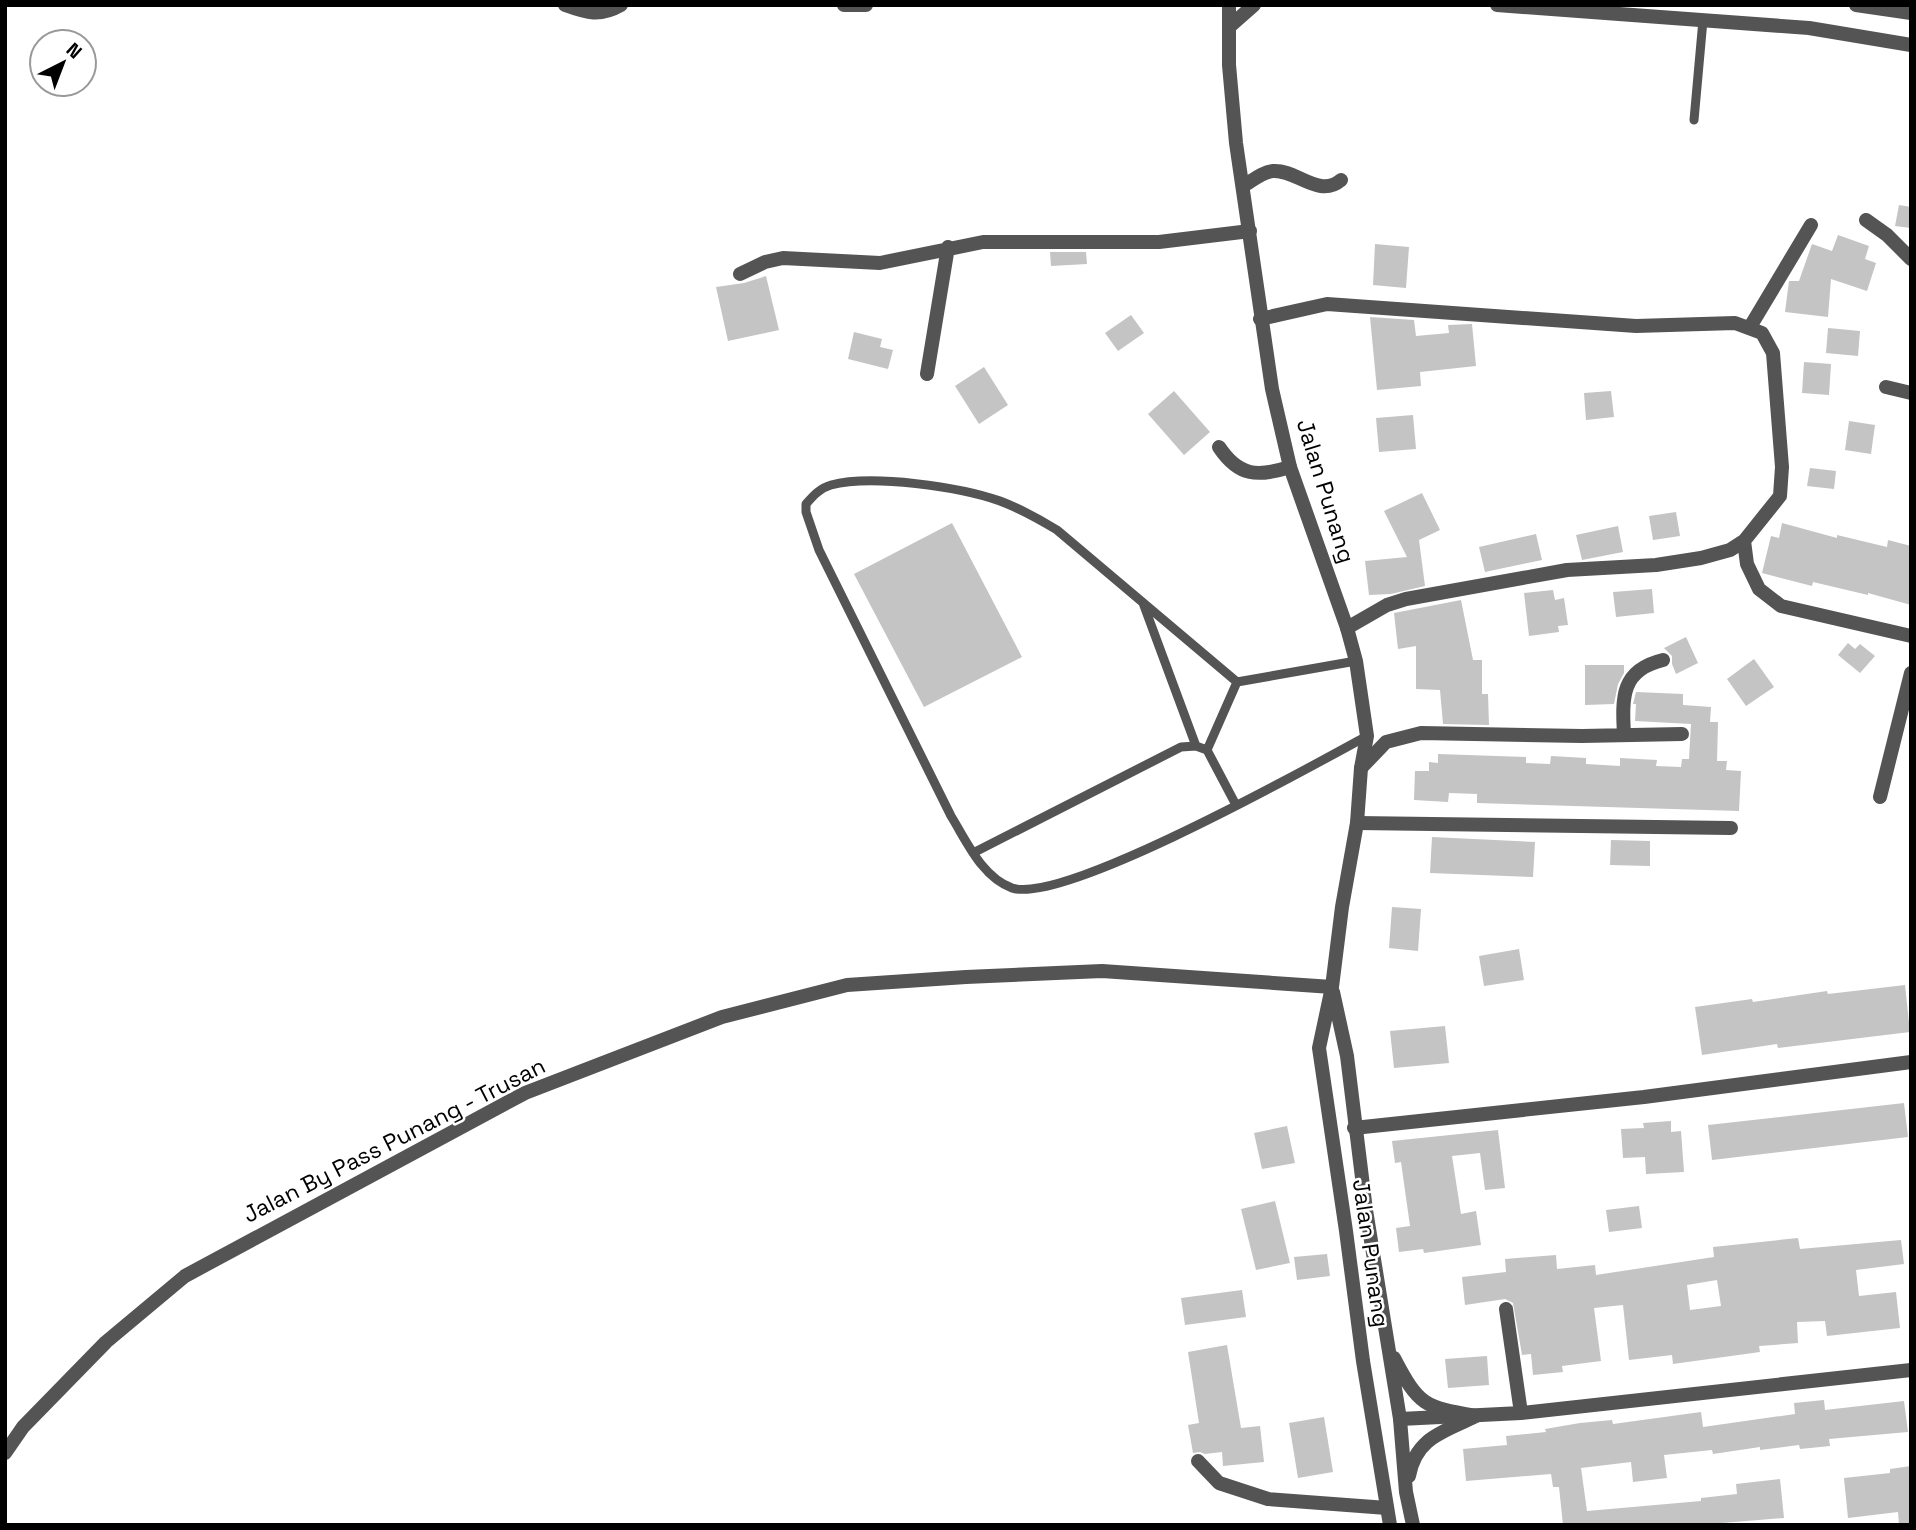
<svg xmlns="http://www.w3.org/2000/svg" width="1916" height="1530" viewBox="0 0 1916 1530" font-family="'Space Grotesk',sans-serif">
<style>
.building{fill:#c4c4c4;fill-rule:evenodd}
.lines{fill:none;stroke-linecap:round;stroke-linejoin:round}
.service{stroke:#545454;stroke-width:9}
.minor{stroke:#545454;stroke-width:14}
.tertiary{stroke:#545454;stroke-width:14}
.labels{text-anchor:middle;stroke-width:5;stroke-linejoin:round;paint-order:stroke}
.street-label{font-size:23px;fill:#000;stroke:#fff}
</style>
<rect width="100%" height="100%" fill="#fff"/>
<!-- building -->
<path class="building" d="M1899,205L1911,207V228L1895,226Z
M1838,235L1869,246L1865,259L1876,263L1867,291L1831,279L1828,317L1785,312L1789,281H1799L1812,244L1832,251Z
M1375,244L1409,247L1406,288L1373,285Z
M1050,252H1086L1087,264L1051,266Z
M766,276L779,330L728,341L716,287L744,283Z
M1131,315L1144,333L1118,351L1105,333Z
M1370,317L1414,320L1416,336L1449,333L1448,325L1472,324L1476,366L1420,372L1421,386L1377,390Z
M1828,328L1860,331L1858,356L1826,353Z
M854,332L882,339L880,347L893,350L888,369L848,359Z
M1804,362L1831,364L1829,395L1802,393Z
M984,367L1008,405L979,424L955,386Z
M1174,391L1210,432L1184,455L1148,414Z
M1611,391L1614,417L1586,420L1584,393Z
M1413,415L1416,449L1379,452L1376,418Z
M1849,421L1875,425L1871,454L1845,450Z
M1810,468L1836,471L1834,489L1807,486Z
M1422,493L1440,530L1419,540L1425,586L1391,594L1369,595L1365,561L1407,557L1384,511Z
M1676,512L1680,536L1653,540L1649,516Z
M952,523L1022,657L924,707L854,574Z
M1782,523L1837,538V535L1887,547L1888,540L1911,546V605L1868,593V595L1813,582L1812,586L1762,573L1771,536L1779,538Z
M1618,526L1623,552L1582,560L1576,535Z
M1536,534L1542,560L1485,572L1479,547Z
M1652,589L1654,613L1616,617L1613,592Z
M1553,590L1555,600L1564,598L1568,625L1558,626L1559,632L1529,636L1524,593Z
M1461,600L1473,660H1482V694H1488L1489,725L1443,724L1440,690L1416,689V646L1398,649L1394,613Z
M1686,637L1698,663L1676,674L1672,664V656L1664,648Z
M1848,643L1855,649L1860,644L1875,656L1860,673L1838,655Z
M1754,659L1774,687L1746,706L1727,679Z
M1585,665H1624V673L1618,684L1614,704L1585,705Z
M1636,692L1683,694V705L1711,707L1710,722H1718L1717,761H1727L1726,770L1741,771L1739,811L1477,803V794L1449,793L1448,802L1414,800L1415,771H1429V762L1438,763V754L1526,757V763L1550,764L1551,756L1586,758V764L1620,766V758L1657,760L1656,766L1681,767L1682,759H1689L1691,724L1635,721L1636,704H1633Z
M1432,837L1535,842L1533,877L1430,873Z
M1611,840L1650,841V866L1610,865Z
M1392,907L1421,909L1418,951L1389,948Z
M1519,949L1524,980L1484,986L1479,956Z
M1905,985L1910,1032L1778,1048L1777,1044L1702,1055L1695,1007L1752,999L1753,1002L1827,991L1828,994Z
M1445,1026L1449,1063L1394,1068L1390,1031Z
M1904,1103L1908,1137L1712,1160L1708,1125Z
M1671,1121V1132L1681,1131L1684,1172L1646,1174L1645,1157L1623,1158L1621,1129L1644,1128L1643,1123Z
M1287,1126L1295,1163L1262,1169L1254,1133Z
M1498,1130L1505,1188L1485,1190L1480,1153L1452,1156L1461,1214L1476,1211L1481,1245L1424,1253L1423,1249L1399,1252L1396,1228L1410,1226L1401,1162L1395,1163L1392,1141Z
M1275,1201L1290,1263L1256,1270L1241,1209Z
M1639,1206L1642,1228L1609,1232L1606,1210Z
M1798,1238L1800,1249L1901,1240L1904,1264L1856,1270L1859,1296L1896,1292L1900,1328L1827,1336L1825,1321L1797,1322L1798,1343L1759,1346L1760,1352L1673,1364L1672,1355L1629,1360L1623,1305L1594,1308L1601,1361L1562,1366L1563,1372L1533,1375L1531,1354L1522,1355L1513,1303L1505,1299L1465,1305L1462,1277L1506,1272L1505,1259L1556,1255L1557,1269L1595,1265L1596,1275L1714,1257L1713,1247ZM1717,1280L1721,1306L1690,1310L1687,1285Z
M1327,1254L1330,1276L1297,1280L1294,1257Z
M1242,1290L1246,1317L1185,1325L1181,1298Z
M1227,1345L1241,1428L1260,1426L1264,1462L1223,1466L1222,1452L1205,1454L1200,1452L1193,1453L1188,1425L1199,1423L1188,1352Z
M1487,1356L1489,1385L1448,1388L1445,1359Z
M1824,1400L1825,1410L1904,1401L1908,1432L1829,1439L1830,1446L1800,1449L1799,1445L1760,1450V1447L1713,1454L1712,1450L1664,1455L1667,1478L1633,1482L1631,1462L1581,1468L1587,1511L1701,1501V1498L1737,1494L1736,1484L1780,1479L1784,1518L1697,1525H1563L1559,1487H1553L1551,1474L1466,1481L1463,1449L1507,1445L1506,1436L1546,1432L1545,1429L1580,1423L1612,1420L1613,1424L1701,1412L1703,1427L1795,1414L1794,1403Z
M1324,1417L1333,1472L1298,1478L1289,1423Z
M1911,1466V1525H1899L1898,1512L1848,1518L1844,1478L1890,1473V1469Z"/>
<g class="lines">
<!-- service -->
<path class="service" d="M1694,120L1703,20
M1143,603L1196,746
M1356,661L1237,682L1057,530C1039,519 1021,509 1000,501C960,487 872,474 831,485C820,488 813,496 806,504V512L819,550L951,816C967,842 982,877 1012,888C1064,905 1310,767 1367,736
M1207,750L1237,682
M973,853L1181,747L1196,746L1207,750L1236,805"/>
<!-- minor -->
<path class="minor" d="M565,5C587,13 600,17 621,5
M844,5H866
M1497,5L1809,28L1911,45
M1856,5L1911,13
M1229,27L1254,5
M1243,186C1252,181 1262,172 1273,171C1296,169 1319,199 1341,180
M1866,220L1887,235L1911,259
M740,274L765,262L783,258L880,263L983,242H1159L1250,231
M1260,319L1327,304L1636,326L1735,323L1762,333L1773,353L1782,467L1780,496L1744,541L1730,550L1701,558L1656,565L1567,570L1406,599L1387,605L1347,628
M1750,327L1811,225
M927,374L948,247
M1886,387L1911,393
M1219,447C1239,477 1258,477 1290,467
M1744,541L1747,564L1759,589L1781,606L1911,636
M1624,735C1622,697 1621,670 1663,660
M1361,768L1386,742L1421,733L1582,736L1682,734
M1880,797L1911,673
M1357,823L1731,828
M1354,1128L1644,1097L1911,1062
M1506,1309L1521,1413
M1400,1419L1521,1413L1911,1370
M1198,1461L1219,1483L1268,1499L1387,1508"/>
<!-- tertiary -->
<path class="tertiary" d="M1229,5V65L1236,143L1272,389L1290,467L1347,628L1356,661L1367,736L1361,768L1357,823L1342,907L1332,987L1319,1048L1346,1231L1363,1361L1390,1525
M1333,992L1347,1056L1366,1210L1400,1419L1406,1492L1413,1525
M1394,1358C1419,1406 1424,1407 1476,1416
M5,1453L23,1427L106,1342L185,1276L525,1093L722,1017L847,985L966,977L1102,971L1332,987
M1409,1476C1416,1437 1444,1432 1476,1416"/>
</g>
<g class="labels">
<!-- street labels -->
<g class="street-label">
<text transform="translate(1326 491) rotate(73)" y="8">Jalan Punang</text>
<text transform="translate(394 1140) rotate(-27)" y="8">Jalan By Pass Punang - Trusan</text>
<text transform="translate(1371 1253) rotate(82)" y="8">Jalan Punang</text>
</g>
</g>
<!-- border -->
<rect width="1916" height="1530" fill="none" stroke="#000000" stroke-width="14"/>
<!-- north arrow -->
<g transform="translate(63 63) rotate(42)"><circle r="33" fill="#ffffff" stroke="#999999" stroke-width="2"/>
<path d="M0-5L12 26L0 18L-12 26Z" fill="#000000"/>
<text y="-10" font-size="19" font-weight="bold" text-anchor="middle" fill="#000000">N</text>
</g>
</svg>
